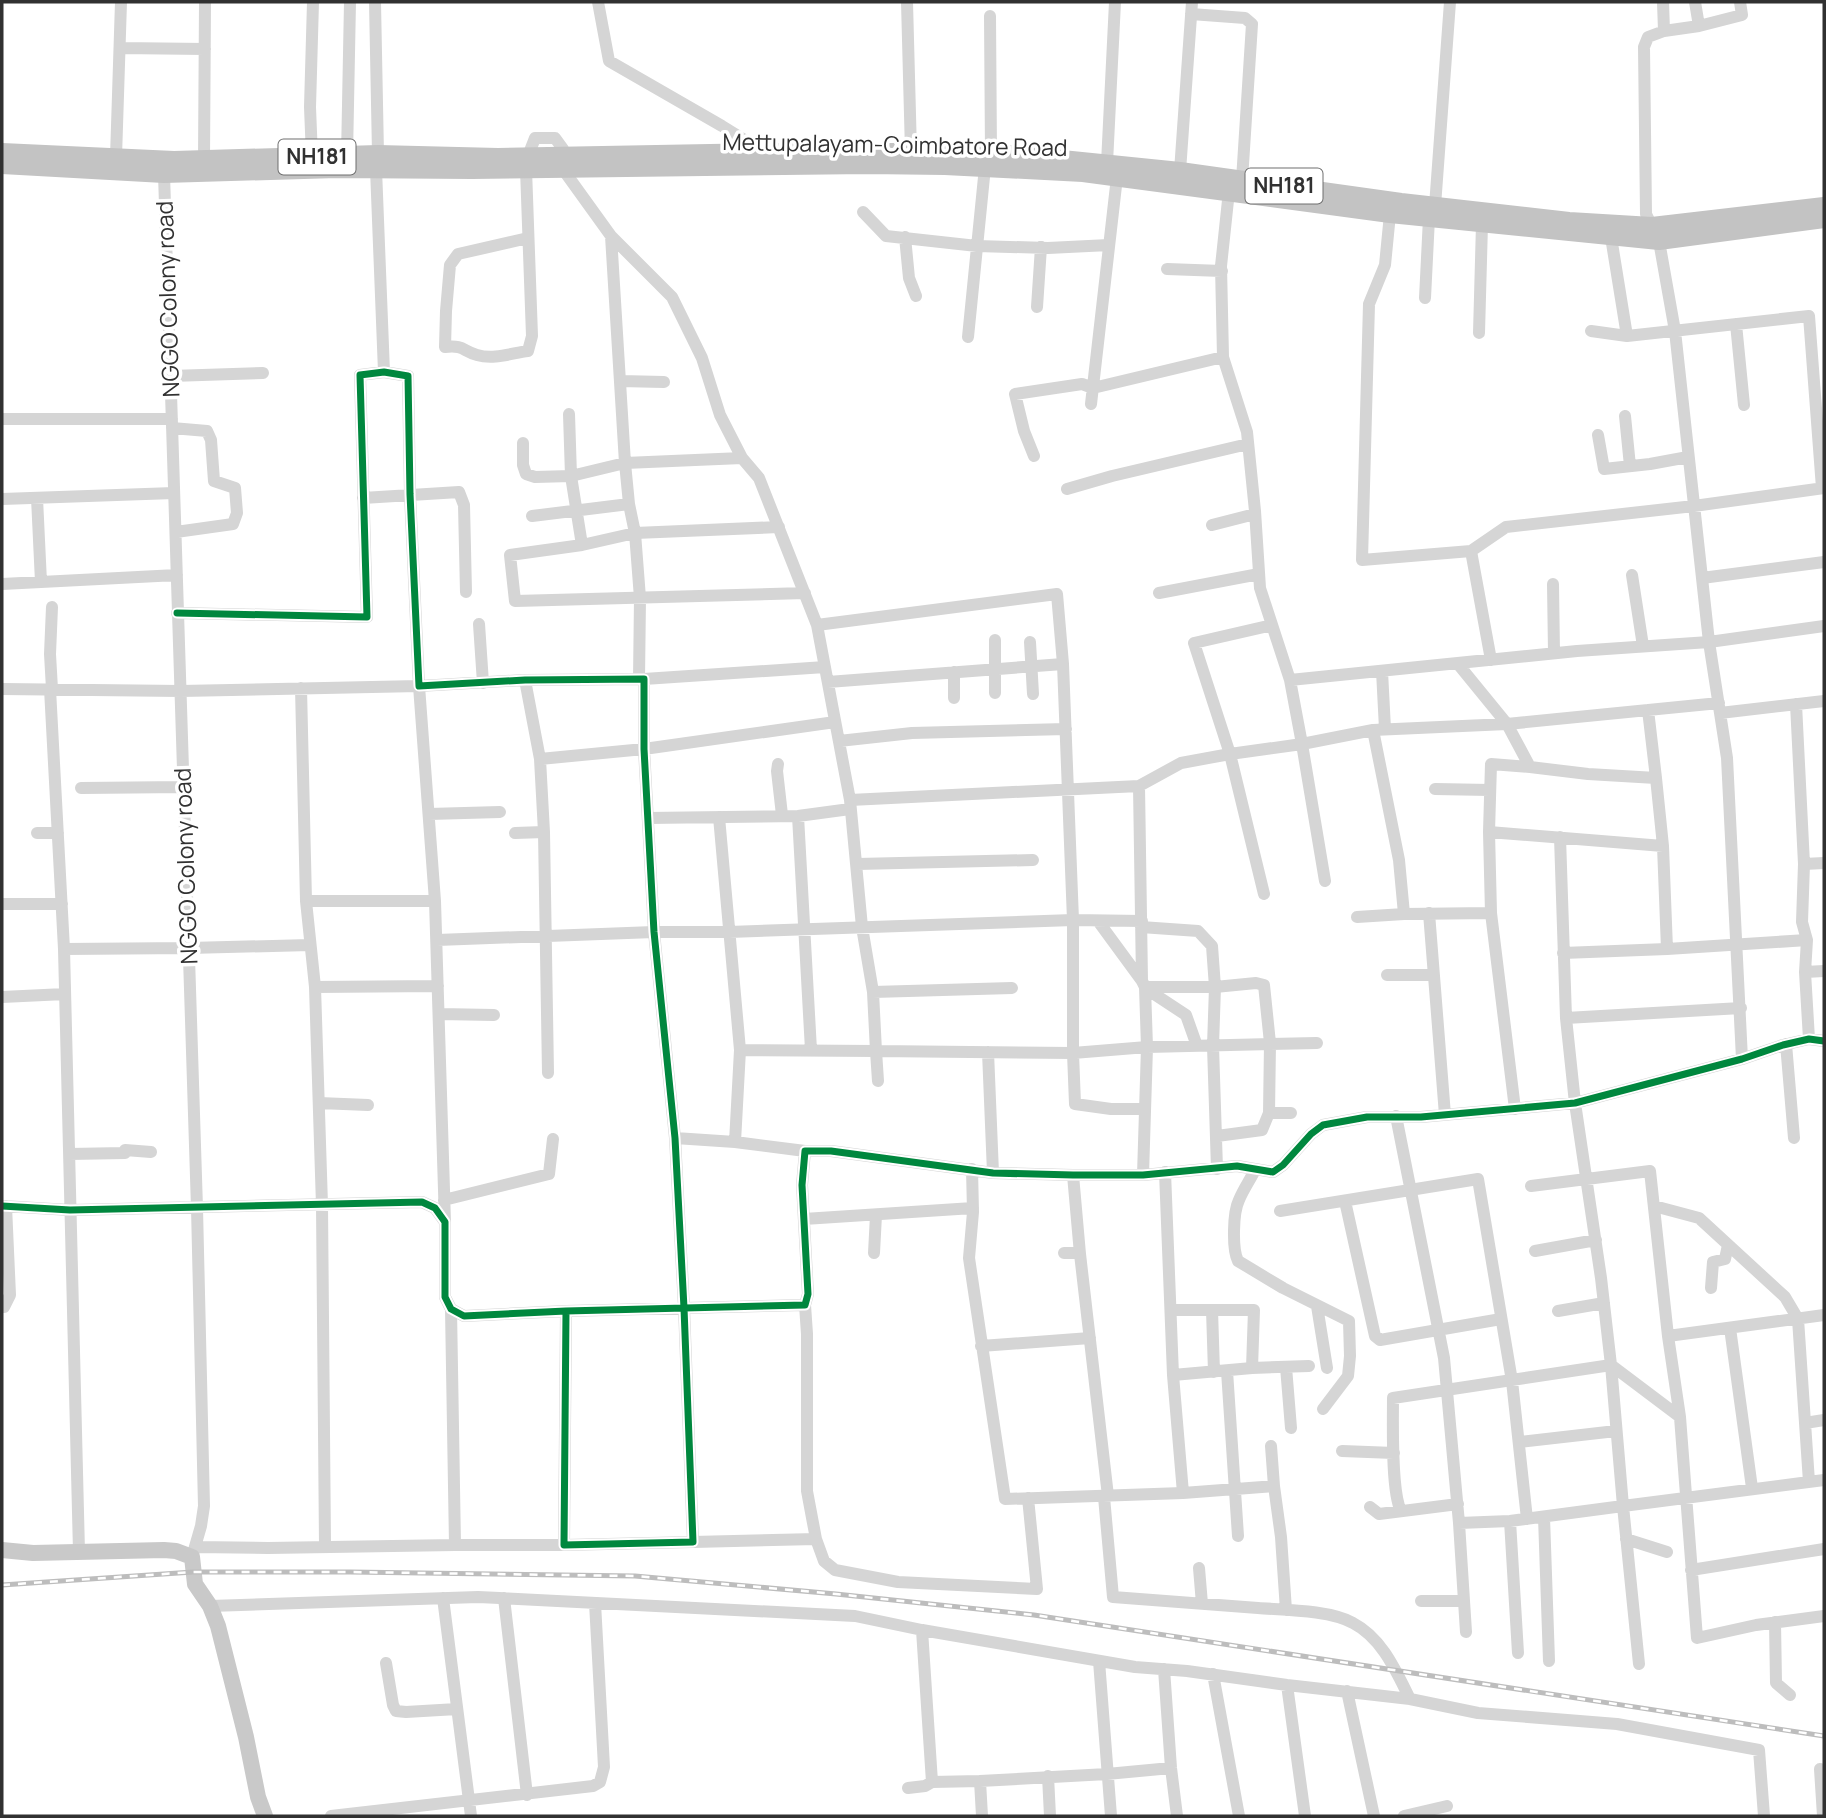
<svg xmlns="http://www.w3.org/2000/svg" width="1826" height="1818" viewBox="0 0 1826 1818" font-family="Manrope,sans-serif">
<style>
.lines{fill:none;stroke-linecap:round;stroke-linejoin:round}
.minor{stroke:#d5d5d5;stroke-width:12}
.major{stroke:#c9c9c9;stroke-width:16}
.highway{stroke:#c3c3c3;stroke-width:18}
.rail-casing{stroke:#bdbdbd;stroke-width:5}
.rail{stroke:#fff;stroke-width:2.5;stroke-dasharray:8;stroke-linecap:butt}
.cycleway-casing{stroke:#fff;stroke-width:11}
.cycleway{stroke:#00873e;stroke-width:7}
.labels{text-anchor:middle;stroke-width:7;stroke-linejoin:round;paint-order:stroke}
.shield{fill:#fff;stroke:#6f6f6f;stroke-width:2}
.shield-label{font-size:21px;font-weight:bold;fill:#313131}
.street-label{font-size:23px;fill:#313131;stroke:#fff}
</style>
<rect width="100%" height="100%" fill="#fff"/>
<g class="lines">
<!-- minor -->
<path class="minor" d="M375,2L378,154
M598,2L609,61L722,126L764,152
M907,2L911,152
M1663,2L1664,31L1648,37L1644,47L1646,214L1659,241L1675,331L1709,642L1727,758L1742,1059
M1695,2L1699,26
M1191,14L1245,18L1252,24L1242,180
M990,16L991,154
M1664,31L1699,26L1742,15L1740,2
M120,48L205,49
M347,156L350,2
M528,156L535,138H555L563,149L564,155
M116,157L121,2
M312,157L310,107L313,2
M204,159L205,2
M1107,163L1115,2
M376,169L384,372
M526,169L532,336L528,351C512,353 494,360 477,355C462,351 465,345 445,347L446,311L450,265L458,254L528,238
M1180,171L1192,2
M164,174L197,1208L204,1506L201,1526L192,1557
M1229,191L1221,266L1223,357L1247,432L1255,511L1260,588L1290,680L1577,651L1709,642L1824,626
M1435,206L1450,2
M863,212L886,236L977,246L1048,248L1109,245
M1390,214L1385,265L1369,304L1362,560L1471,551L1506,527L1694,506L1824,488
M611,236L625,463L629,504L635,533L640,598L639,679
M905,237L909,278L916,296
M1611,237L1627,336L1809,316L1822,488
M1167,269L1222,271
M1425,298L1429,218
M1037,307L1041,247
M1736,324L1744,405
M1591,331L1627,336
M1479,333L1482,224
M968,337L985,167
M171,376L263,373
M620,381L664,382
M1091,404L1117,177
M1625,416L1630,466
M2,419H172
M172,428L207,431L211,440L214,481L235,488L237,513L233,524L176,532
M1598,435L1604,469L1650,464L1688,457
M523,443V465L526,474L535,477L571,476L569,414
M1034,456L1024,431L1015,394L1082,384L1093,388L1223,357
M1067,489L1112,476L1248,444
M37,498L41,582
M363,498L459,492L464,505L466,592
M2,499L174,493
M532,516L629,504
M1212,525L1255,514
M779,527L635,533L582,545L510,555L515,601L805,593
M582,545L571,476L625,463L742,458
M1471,551L1491,660
M1632,575L1643,646
M1702,578L1824,562
M2,584L177,575
M1553,584L1554,653
M1159,593L1259,574
M177,613L367,617L360,375L384,372L408,376L410,494L419,686L525,680L644,679V749L654,932L675,1138L684,1308L693,1542L564,1545L566,1311
M479,624L483,683
M817,625L850,800L862,927L873,992L876,1051L1073,1053V920L1142,921
M1030,642L1033,694
M1382,671L1385,729
M954,672V698
M644,679L825,667
M525,680L540,759L544,832L548,1073
M1290,680L1302,744L1325,881
M828,682L1063,664
M301,688L306,901L315,987L322,1205L325,1546
M2,689L181,691L419,686L435,901L445,1222
M50,689L64,949L79,1552
M52,689L50,654L52,607
M995,693V640
M1648,710L1656,778
M1720,713L1824,701
M1373,730L1507,724L1719,703
M839,741L912,733L1066,729
M540,759L644,749L835,722
M778,764L777,771L782,815
M1530,767L1588,774L1656,778L1663,846L1667,949L1807,940L1802,922L1804,864L1796,704
M1139,786L1142,981L1145,987L1147,1047L1143,1175
M81,788L184,787
M1435,789L1490,790
M850,800L1139,786L1181,763L1230,754L1194,643L1272,625
M429,814L500,812
M798,816L811,1050
M719,817L740,1050L735,1142
M648,818L798,816L850,809
M1489,832L1663,846
M37,833H58
M515,833L544,832
M857,864L1033,860
M1804,864L1824,863
M1264,894L1230,754L1302,744L1373,730L1399,860L1404,914L1491,913L1489,832L1491,764L1530,767L1507,724L1458,664
M306,901H435
M2,904H62
M1429,913L1445,1115
M1491,913L1515,1109
M1357,917L1404,914
M1098,921L1142,981
M1141,927L1198,931L1212,946L1215,987L1213,1046L1217,1169
M437,940L654,932H729L1073,920L1063,664L1057,594L817,625L759,478L742,458L720,415L702,358L672,297L611,236L562,168
M1807,940L1805,972L1809,1039
M64,949L189,948L310,945
M1563,953L1667,949
M1805,972L1824,971
M1387,975H1434
M315,987L438,986
M1145,987H1215L1256,983L1264,985L1270,1043L1269,1113L1262,1130L1217,1136
M1145,988L1186,1015L1197,1046
M873,992L1012,988
M2,997L65,994
M439,1014L494,1015
M1566,1018L1741,1008
M1786,1044L1794,1138
M740,1050L876,1051L878,1081
M988,1052L993,1173
M319,1103L368,1105
M1145,1109H1111L1075,1104L1073,1053L1147,1047L1317,1043
M1269,1113H1291
M1396,1116L1444,1358L1459,1523L1510,1521L1623,1506L1611,1365L1601,1278L1575,1103L1566,1018L1560,837
M675,1138L735,1142L805,1151
M69,1154L125,1153V1150L151,1152
M972,1169L973,1212L969,1258L1005,1499L1183,1493L1173,1375L1165,1172
M1255,1170C1250,1180 1243,1190 1239,1200C1233,1212 1232,1249 1238,1261L1283,1288L1349,1321L1350,1356L1348,1376L1323,1409
M1073,1175L1080,1254L1108,1496
M1531,1186L1650,1171L1668,1336L1680,1417L1697,1638L1756,1625L1824,1616
M444,1200L549,1174L553,1139
M1345,1201L1375,1336L1380,1340L1501,1319
M2,1206L70,1210L422,1202L435,1208L445,1222V1297L451,1309L464,1316L566,1311L805,1305L808,1294L802,1185L805,1151H831L993,1173L1073,1175H1143L1237,1166L1273,1172L1283,1165L1311,1134L1323,1125L1367,1117H1421L1575,1103L1742,1059L1783,1045L1809,1039L1824,1041
M1654,1206L1699,1218L1785,1297L1798,1319L1809,1482
M1280,1211L1478,1179L1512,1381L1527,1519
M804,1219L973,1208
M1535,1251L1596,1240
M874,1253L876,1215
M1064,1253H1080
M1711,1288L1713,1262L1725,1259L1728,1245
M1317,1306L1327,1368
M2,1307H4L10,1295L6,1206
M1171,1310H1254L1252,1368
M1212,1310L1214,1372
M1558,1311L1604,1303
M1730,1328L1752,1488
M1668,1336L1824,1315
M981,1346L1090,1338
M1286,1367L1291,1428
M1227,1371L1238,1536
M1173,1375L1252,1368L1309,1366
M1805,1423L1824,1420
M1520,1442L1616,1431
M1271,1446L1274,1486L1281,1537L1286,1610
M1342,1451L1394,1453
M1183,1493L1274,1486
M1104,1497L1113,1597C1162,1601 1210,1604 1258,1608C1284,1610 1330,1610 1353,1623C1382,1638 1396,1671 1410,1699
M1370,1507L1379,1514L1458,1504
M1401,1511C1391,1492 1393,1423 1393,1398L1611,1365L1680,1417
M1544,1517L1549,1661
M1510,1521L1518,1653
M1459,1523L1466,1632
M816,1539L824,1561L835,1570L898,1582L1037,1589L1028,1498
M1626,1539L1667,1552
M693,1542L816,1539L807,1491V1334L805,1305
M455,1545H564
M195,1547L268,1548L455,1545L451,1309
M1199,1568L1202,1604
M1691,1570L1824,1549
M443,1598L471,1816
M504,1598L527,1795
M1421,1601H1464
M210,1606L478,1597L855,1616L922,1630L1135,1667L1187,1671L1287,1685L1410,1699L1478,1713L1617,1724L1759,1750L1764,1816
M1775,1622L1776,1683L1790,1695
M922,1630L932,1782
M1099,1661L1111,1816
M386,1663L393,1705L396,1711L406,1712L457,1709
M1639,1664L1623,1506L1824,1480
M1164,1669L1171,1768L1177,1816
M1213,1674L1239,1816
M1287,1685L1305,1816
M1347,1691L1374,1816
M1820,1769L1823,1816
M1048,1776L1050,1816
M908,1788L925,1786L932,1782L980,1781
M331,1816L593,1786L600,1782L604,1767L595,1603
M982,1816L980,1781L1107,1774L1171,1768
M1404,1816L1447,1806"/>
<!-- major -->
<path class="major" d="M2,1550L33,1553L164,1550L176,1551L192,1557L195,1584L210,1606L218,1626L246,1737L258,1797L265,1816"/>
<!-- highway -->
<path class="highway" d="M2,152L174,160L378,154L498,157L764,152H911L1012,154L1180,171L1401,202L1569,221L1652,226L1824,206
M2,165L164,174L337,169L472,170L868,165L945,166L1083,173L1390,214L1659,241L1824,219"/>
<defs>
<path id="rail" d="M2,1585L193,1572H350L635,1576L836,1594L1034,1615L1824,1736"/>
</defs>
<!-- rail casing -->
<use href="#rail" class="rail-casing"/>
<!-- rail -->
<use href="#rail" class="rail"/>
<defs>
<path id="cycleway" d="M177,613L367,617L360,375L384,372L408,376L410,494L419,686L525,680L644,679V749L654,932L675,1138L684,1308L693,1542L564,1545L566,1311
M2,1206L70,1210L422,1202L435,1208L445,1222V1297L451,1309L464,1316L566,1311L805,1305L808,1294L802,1185L805,1151H831L993,1173L1073,1175H1143L1237,1166L1273,1172L1283,1165L1311,1134L1323,1125L1367,1117H1421L1575,1103L1742,1059L1783,1045L1809,1039L1824,1041"/>
</defs>
<!-- cycleway casing -->
<use href="#cycleway" class="cycleway-casing"/>
<!-- cycleway -->
<use href="#cycleway" class="cycleway"/>
</g>
<g class="labels">
<!-- shield labels -->
<g class="shield">
<rect x="278.5" y="139.5" width="77" height="35" rx="5"/>
<rect x="1245.5" y="168.5" width="77" height="35" rx="5"/>
</g>
<g class="shield-label">
<text x="317" y="164">NH181</text>
<text x="1284" y="193">NH181</text>
</g>
<!-- street labels -->
<g class="street-label">
<text transform="translate(895 145) rotate(1)" y="8">Mettupalayam-Coimbatore Road</text>
<text transform="translate(168 299) rotate(-92)" y="8">NGGO Colony road</text>
<text transform="translate(186 866) rotate(-92)" y="8">NGGO Colony road</text>
</g>
</g>
<!-- border -->
<rect width="1826" height="1818" fill="none" stroke="#313131" stroke-width="7"/>
</svg>
